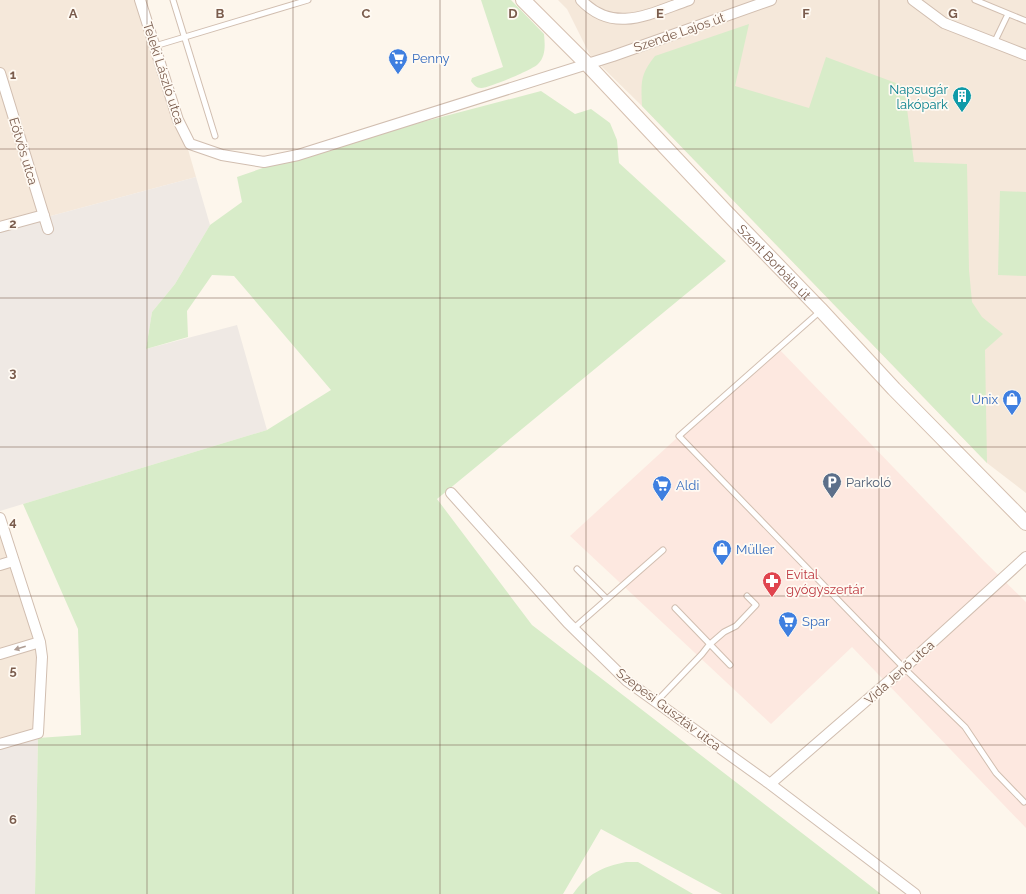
<svg xmlns="http://www.w3.org/2000/svg" width="1026" height="894" viewBox="0 0 1026 894" font-family="Raleway,sans-serif">
<style>
.residential{fill:#f5e8da}
.commercial{fill:#fde8e0}
.industrial{fill:#efe9e4}
.green{fill:#d8ecc9}
.lines{fill:none;stroke-linecap:round;stroke-linejoin:round}
.lane-casing{stroke:#d1beb0;stroke-width:7}
.street-casing{stroke:#d1beb0;stroke-width:12}
.secondary-casing{stroke:#d6c0b0;stroke-width:16}
.lane{stroke:#fff;stroke-width:5}
.street{stroke:#fff;stroke-width:10}
.secondary{stroke:#fff;stroke-width:14}
.oneway{fill:#af9d94}
.grid{fill:none;stroke:#7a5c4d;stroke-width:1;stroke-opacity:0.55}
.labels{text-anchor:middle;stroke-width:3.5;stroke-linejoin:round;paint-order:stroke}
.street-label{font-size:13px;fill:#7a5c4d;stroke:#fffaf3}
.shop-label{font-size:13px;fill:#366cbe;stroke:#fffaf3;text-anchor:start}
.culture-label{font-size:13px;fill:#0d838f;stroke:#fffaf3;text-anchor:end}
.service-label{font-size:13px;fill:#4e5e75;stroke:#fffaf3;text-anchor:start}
.health-label{font-size:13px;fill:#be3a42;stroke:#fffaf3;text-anchor:start}
.grid-label{font-size:13px;text-anchor:middle;font-weight:bold;fill:#7a5c4d;stroke:#fffaf3;stroke-width:3.5;stroke-linejoin:round;paint-order:stroke}
</style>
<rect width="100%" height="100%" fill="#fdf6ec"/>
<!-- residential -->
<path class="residential" d="M0,0H145L196,177L47,217L0,231Z
M558,0H1026V493L987,463L642,106L590,55L567,9Z
M0,525L37,646L38,738L0,749Z"/>
<!-- commercial -->
<path class="commercial" d="M778,348L984,561L1026,602V828L852,647L771,724L570,536L679,436Z"/>
<!-- industrial -->
<path class="industrial" d="M196,177L210,225L175,284L152,312L146,349L237,325L267,430L0,511V231L47,217Z
M38,738L35,894H0V749Z"/>
<!-- green -->
<path class="green" d="M481,0H511L544,34C545,45 546,56 538,64C534,69 487,89 481,88C476,88 474,85 471,81L472,78L503,67Z
M749,24L735,86L809,108L826,57L904,86L914,162L967,164L969,270L972,302L982,317L1003,334L985,350L987,463L642,106C641,82 640,75 655,56Z
M541,91L575,114L591,109L610,123L617,140L619,163L726,261L437,499L532,625L881,894H722L601,829L563,894H35L38,738L81,735L78,629L23,504L267,430L331,390L234,276L212,275L187,311L188,337L146,349L152,312L175,284L210,225L242,202L237,177L312,151Z
M1000,191L1026,192V276L998,275Z
M626,862H638L693,894H573C587,874 602,867 626,862Z"/>
<g class="lines">
<defs>
<path id="lane" d="M173,0L215,136
M975,0L1026,21
M994,43L1008,14
M155,46L308,0
M819,310L817,314L679,436L904,668L965,727L996,773L1024,802
M577,569L607,599
M675,608L730,665
M573,629L663,550
M657,701L702,654L709,645L724,632L736,626L756,605L747,596"/>
<path id="street" d="M140,0L178,120L190,144L222,155L264,162L298,155L613,56L771,0
M581,0C614,35 651,13 689,0
M913,0L944,23L1026,55
M0,73L48,229
M0,227L44,215
M451,493L568,623L627,681L770,784L915,894
M0,518L40,642L42,657L38,733L0,744
M0,565L13,561
M0,654L40,642
M770,784L904,668L1026,557"/>
<g id="secondary">
<path id="s1" d="M523,0L587,64L727,213L820,309L894,389L1026,523"/>
</g>
</defs>
<!-- lane casing -->
<use href="#lane" class="lane-casing"/>
<!-- street casing -->
<use href="#street" class="street-casing"/>
<!-- secondary casing -->
<use href="#secondary" class="secondary-casing"/>
<!-- lane -->
<use href="#lane" class="lane"/>
<!-- street -->
<use href="#street" class="street"/>
<!-- secondary -->
<use href="#secondary" class="secondary"/>
</g>
<!-- one-way arrows -->
<defs><path id="oneway-solid" d="M-6-.8H1V-3.2L6.5 0L1 3.2V.8H-6Z"/></defs>
<use class="oneway" href="#oneway-solid" transform="translate(20 648) rotate(163)"/>
<!-- grid -->
<path class="grid" d="M147,0V894M293,0V894M440,0V894M586,0V894M733,0V894M879,0V894M0,149H1026M0,298H1026M0,447H1026M0,596H1026M0,745H1026"/>
<!-- icons -->
<defs>
<symbol id="supermarket-pin" viewBox="-11 -11 22 30"><path d="M0 17L-7.5 6A9.5 9.5 0 1 1 7.5 6Z" fill="#3f7fe0" stroke="#fffaf3"/><path d="M-6-5.5h2.5l.6 2H6L4.5 2H-2.5L-4.4-4H-6ZM-1.5 3.2a1.3 1.3 0 1 0 .1 0ZM3 3.2a1.3 1.3 0 1 0 .1 0Z" fill="#fff"/></symbol>
<symbol id="building-pin" viewBox="-11 -11 22 30"><path d="M0 17L-7.5 6A9.5 9.5 0 1 1 7.5 6Z" fill="#0f9aa8" stroke="#fffaf3"/><path d="M-4-6H4V6H1V3H-1V6H-4ZM-2.5-4.3h1.7v1.8h-1.7ZM.8-4.3h1.7v1.8H.8ZM-2.5-1h1.7V.8h-1.7ZM.8-1h1.7V.8H.8Z" fill="#fff"/></symbol>
<symbol id="shop-pin" viewBox="-11 -11 22 30"><path d="M0 17L-7.5 6A9.5 9.5 0 1 1 7.5 6Z" fill="#3f7fe0" stroke="#fffaf3"/><path d="M-5-2.5h2.3a2.7 3.5 0 0 1 5.4 0H5L5.5 6h-11ZM-1.5-2.5h3a1.5 2.3 0 0 0-3 0Z" fill="#fff"/></symbol>
<symbol id="parking-pin" viewBox="-11 -11 22 30"><path d="M0 17L-7.5 6A9.5 9.5 0 1 1 7.5 6Z" fill="#5c6f8a" stroke="#fffaf3"/><path d="M-3.5-5.5H1a3.5 3.5 0 0 1 0 7H-1V5.5H-3.5ZM-1-3.4V-.6H.8a1.4 1.4 0 0 0 0-2.8Z" fill="#fff"/></symbol>
<symbol id="pharmacy-pin" viewBox="-11 -11 22 30"><path d="M0 17L-7.5 6A9.5 9.5 0 1 1 7.5 6Z" fill="#e0444e" stroke="#fffaf3"/><path d="M-2-6h4v4h4v4h-4v4h-4v-4h-4v-4h4Z" fill="#fff"/></symbol>
</defs>
<g fill-rule="evenodd">
<use href="#supermarket-pin" x="387" y="47" width="22" height="30"/>
<use href="#building-pin" x="951" y="85" width="22" height="30"/>
<use href="#shop-pin" x="1001" y="388" width="22" height="30"/>
<use href="#parking-pin" x="821" y="471" width="22" height="30"/>
<use href="#supermarket-pin" x="651" y="474" width="22" height="30"/>
<use href="#shop-pin" x="711" y="538" width="22" height="30"/>
<use href="#pharmacy-pin" x="761" y="570" width="22" height="30"/>
<use href="#supermarket-pin" x="777" y="610" width="22" height="30"/>
</g>
<g class="labels">
<!-- street labels -->
<g class="street-label">
<text transform="translate(679 32) rotate(-19)" y="5">Szende Lajos út</text>
<text transform="translate(164 73) rotate(72)" y="5">Teleki László utca</text>
<text transform="translate(24 151) rotate(73)" y="5">Eötvös utca</text>
<text dy="5" stroke="none"><textPath href="#s1" startOffset="363">Szent Borbála út</textPath></text>
<text transform="translate(899 672) rotate(-42)" y="5">Vida Jenő utca</text>
<text transform="translate(669 709) rotate(37)" y="5">Szepesi Gusztáv utca</text>
</g>
<!-- shop labels -->
<g class="shop-label">
<text x="412" y="63">Penny</text>
<text x="998" y="404" text-anchor="end">Unix</text>
<text x="676" y="490">Aldi</text>
<text x="736" y="554">Müller</text>
<text x="802" y="626">Spar</text>
</g>
<!-- culture labels -->
<g class="culture-label">
<text x="948" y="94">Napsugár<tspan x="948" dy="15">lakópark</tspan></text>
</g>
<!-- service labels -->
<g class="service-label">
<text x="846" y="487">Parkoló</text>
</g>
<!-- health labels -->
<g class="health-label">
<text x="786" y="579">Evital<tspan x="786" dy="15">gyógyszertár</tspan></text>
</g>
</g>
<g class="grid-label">
<text x="73" y="18">A</text>
<text x="220" y="18">B</text>
<text x="366" y="18">C</text>
<text x="513" y="18">D</text>
<text x="660" y="18">E</text>
<text x="806" y="18">F</text>
<text x="953" y="18">G</text>
<text x="13" y="79">1</text>
<text x="13" y="228">2</text>
<text x="13" y="377">3</text>
<text x="13" y="526">4</text>
<text x="13" y="675">5</text>
<text x="13" y="824">6</text>
</g>
</svg>
